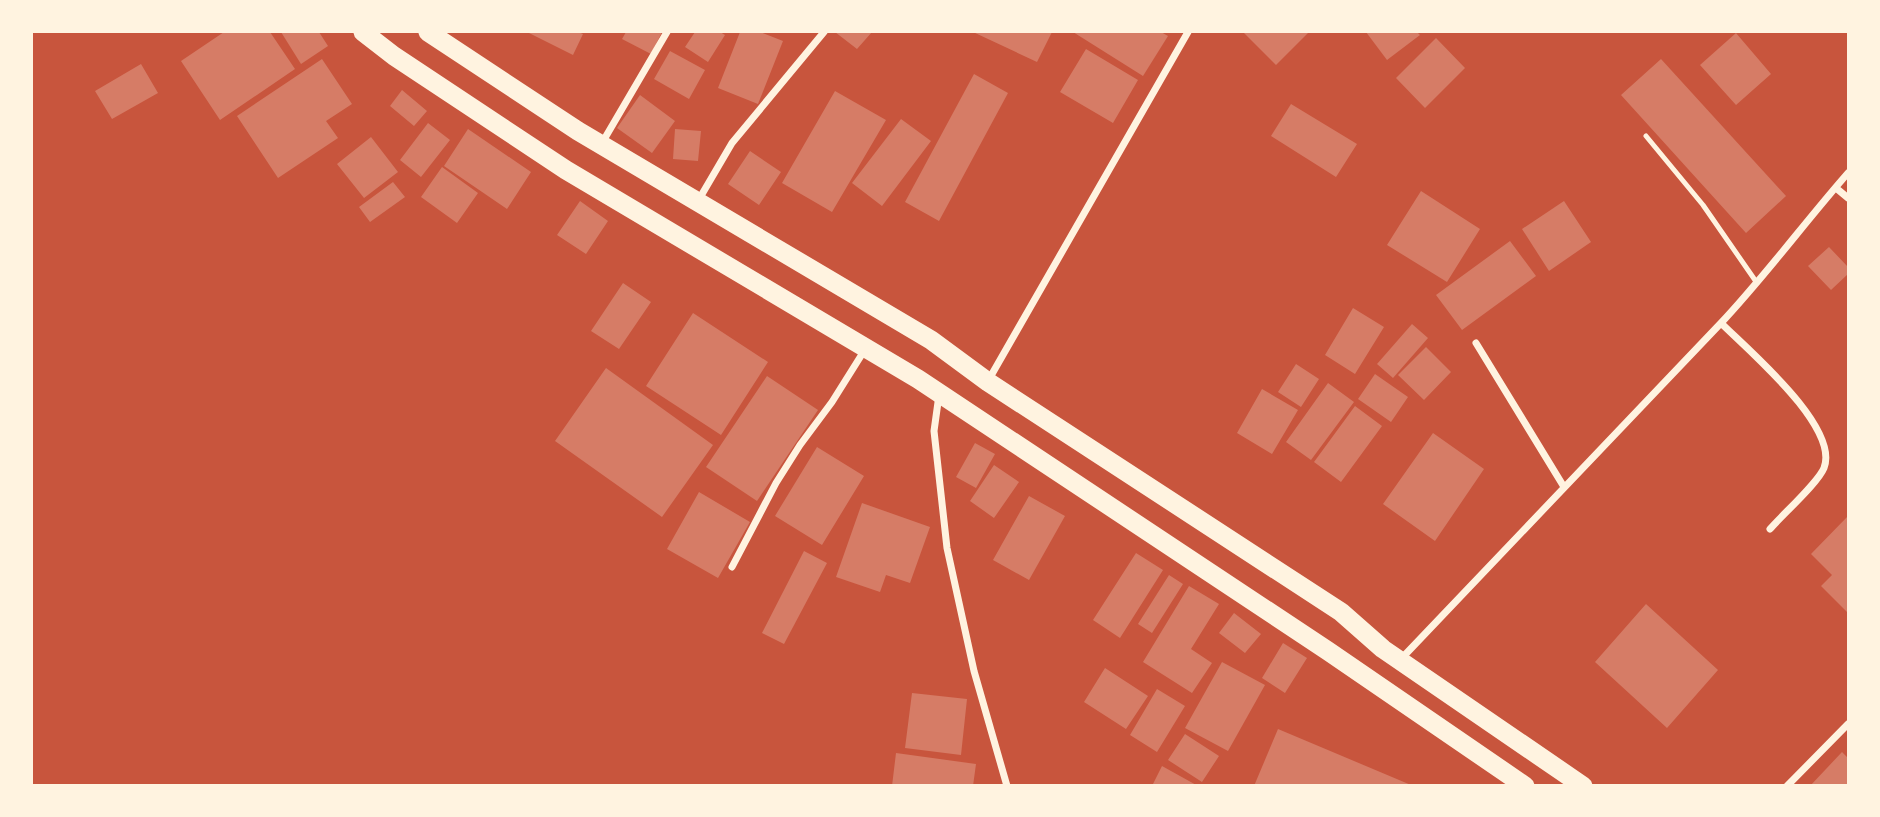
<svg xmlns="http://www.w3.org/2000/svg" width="1880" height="817" viewBox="0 0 1880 817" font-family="'Fira Sans Condensed',sans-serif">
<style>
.building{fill:#d67c66}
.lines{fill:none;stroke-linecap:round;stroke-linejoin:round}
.service{stroke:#fff3e0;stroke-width:5}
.minor{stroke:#fff3e0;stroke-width:7}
.trunk{stroke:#fff3e0;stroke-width:19}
</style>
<rect width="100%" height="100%" fill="#c8553d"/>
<!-- building -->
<path class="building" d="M224,32H270L295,69L220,120L181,61Z
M281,32H319L328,46L301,64Z
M527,32H578L583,34L573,55Z
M626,32H662L651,54L622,39Z
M695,32H720L725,35L708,62L685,47Z
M740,32H760L783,41L758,104L718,88Z
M835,32H872L857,49Z
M973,32H1052L1037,62Z
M1073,32H1161L1168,36L1143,76Z
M1243,32H1309L1276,65Z
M1366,32H1417L1420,35L1387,60Z
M1736,33L1771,74L1736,105L1700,65Z
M1436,38L1465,68L1425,108L1396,78Z
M1086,49L1138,80L1113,123L1060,92Z
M670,51L705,70L689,99L654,79Z
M322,59L352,104L326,121L338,138L278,178L237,116Z
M1661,59L1786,196L1746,233L1621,95Z
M141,64L158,93L112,119L95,91Z
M974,74L1008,93L939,221L905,202Z
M402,90L427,111L414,126L390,106Z
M835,91L886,120L832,212L782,183Z
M640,95L675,121L652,153L617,128Z
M1291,104L1357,144L1336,177L1271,136Z
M901,119L931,141L882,206L852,183Z
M428,123L450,140L421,177L400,160Z
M468,129L531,172L507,209L444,166Z
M675,129L701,131L698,161L673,159Z
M371,137L398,172L364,198L337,164Z
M750,151L781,172L759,205L728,184Z
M442,167L478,193L457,223L421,197Z
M393,182L405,197L370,222L359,207Z
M1421,191L1480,229L1447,282L1387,245Z
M580,201L608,221L586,254L557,235Z
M1564,201L1591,242L1549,271L1522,229Z
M1510,241L1536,276L1462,330L1436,295Z
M1829,247L1848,267V274L1831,290L1808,266Z
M623,283L651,302L619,349L591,331Z
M1353,308L1384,327L1355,374L1325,355Z
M693,313L768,362L721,435L646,386Z
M1412,324L1428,338L1393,378L1377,364Z
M1426,347L1451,372L1424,400L1398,375Z
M1296,364L1319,379L1301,407L1278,392Z
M606,368L713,445L662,517L555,441Z
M1375,374L1408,397L1391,422L1358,399Z
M767,376L818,410L757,501L706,467Z
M1328,383L1354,402L1311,460L1286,442Z
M1262,389L1298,410L1272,454L1237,433Z
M1355,406L1382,426L1341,482L1314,462Z
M1433,433L1484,469L1435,541L1383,504Z
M975,443L995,454L976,488L956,477Z
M817,447L864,476L822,545L775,516Z
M994,465L1019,482L994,518L970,501Z
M699,492L750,522L718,578L667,549Z
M1029,496L1065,516L1029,580L993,560Z
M862,503L930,527L910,583L886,575L880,592L836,577Z
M1848,516V613L1821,586L1832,575L1811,554Z
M804,551L827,563L784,644L762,633Z
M1136,553L1163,570L1120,638L1093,620Z
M1169,575L1183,584L1152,633L1138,624Z
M1189,586L1219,604L1191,649L1212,663L1192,693L1143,662Z
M1646,604L1718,670L1667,728L1595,662Z
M1234,613L1261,634L1245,653L1219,633Z
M1283,643L1307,658L1285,693L1262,678Z
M1222,662L1265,685L1228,751L1185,728Z
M1105,668L1148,696L1126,729L1084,702Z
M1157,689L1185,706L1157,752L1130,735Z
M912,693L967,699L961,755L905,748Z
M1278,729L1411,785V786H1254Z
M1185,734L1219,756L1202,782L1168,760Z
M1842,752L1848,758V786H1810Z
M896,753L976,764L973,786H892Z
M1162,766L1198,786H1152Z"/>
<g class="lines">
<!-- service -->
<path class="service" d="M1646,136L1703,205L1757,283"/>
<!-- minor -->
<path class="minor" d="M602,143L667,32
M1836,188L1848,198
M698,201L732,143L824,32
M1721,323C1748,350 1840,427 1824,468C1818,483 1782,515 1770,529
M1476,343L1564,487
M988,381L1188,32
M939,395L934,431L947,548L974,671L1007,786
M732,567L776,483L800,445L832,402L864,351
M1401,659L1721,323C1766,275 1805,222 1848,173
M1787,786L1848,724"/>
<!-- trunk -->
<path class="trunk" d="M363,32L394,56L566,170L918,379L1328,651L1525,786
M428,32L578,131L931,340L988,382L1341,612L1383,649L1583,786"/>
</g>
<!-- border -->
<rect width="1880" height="817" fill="none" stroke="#fff3e0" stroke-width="66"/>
</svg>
